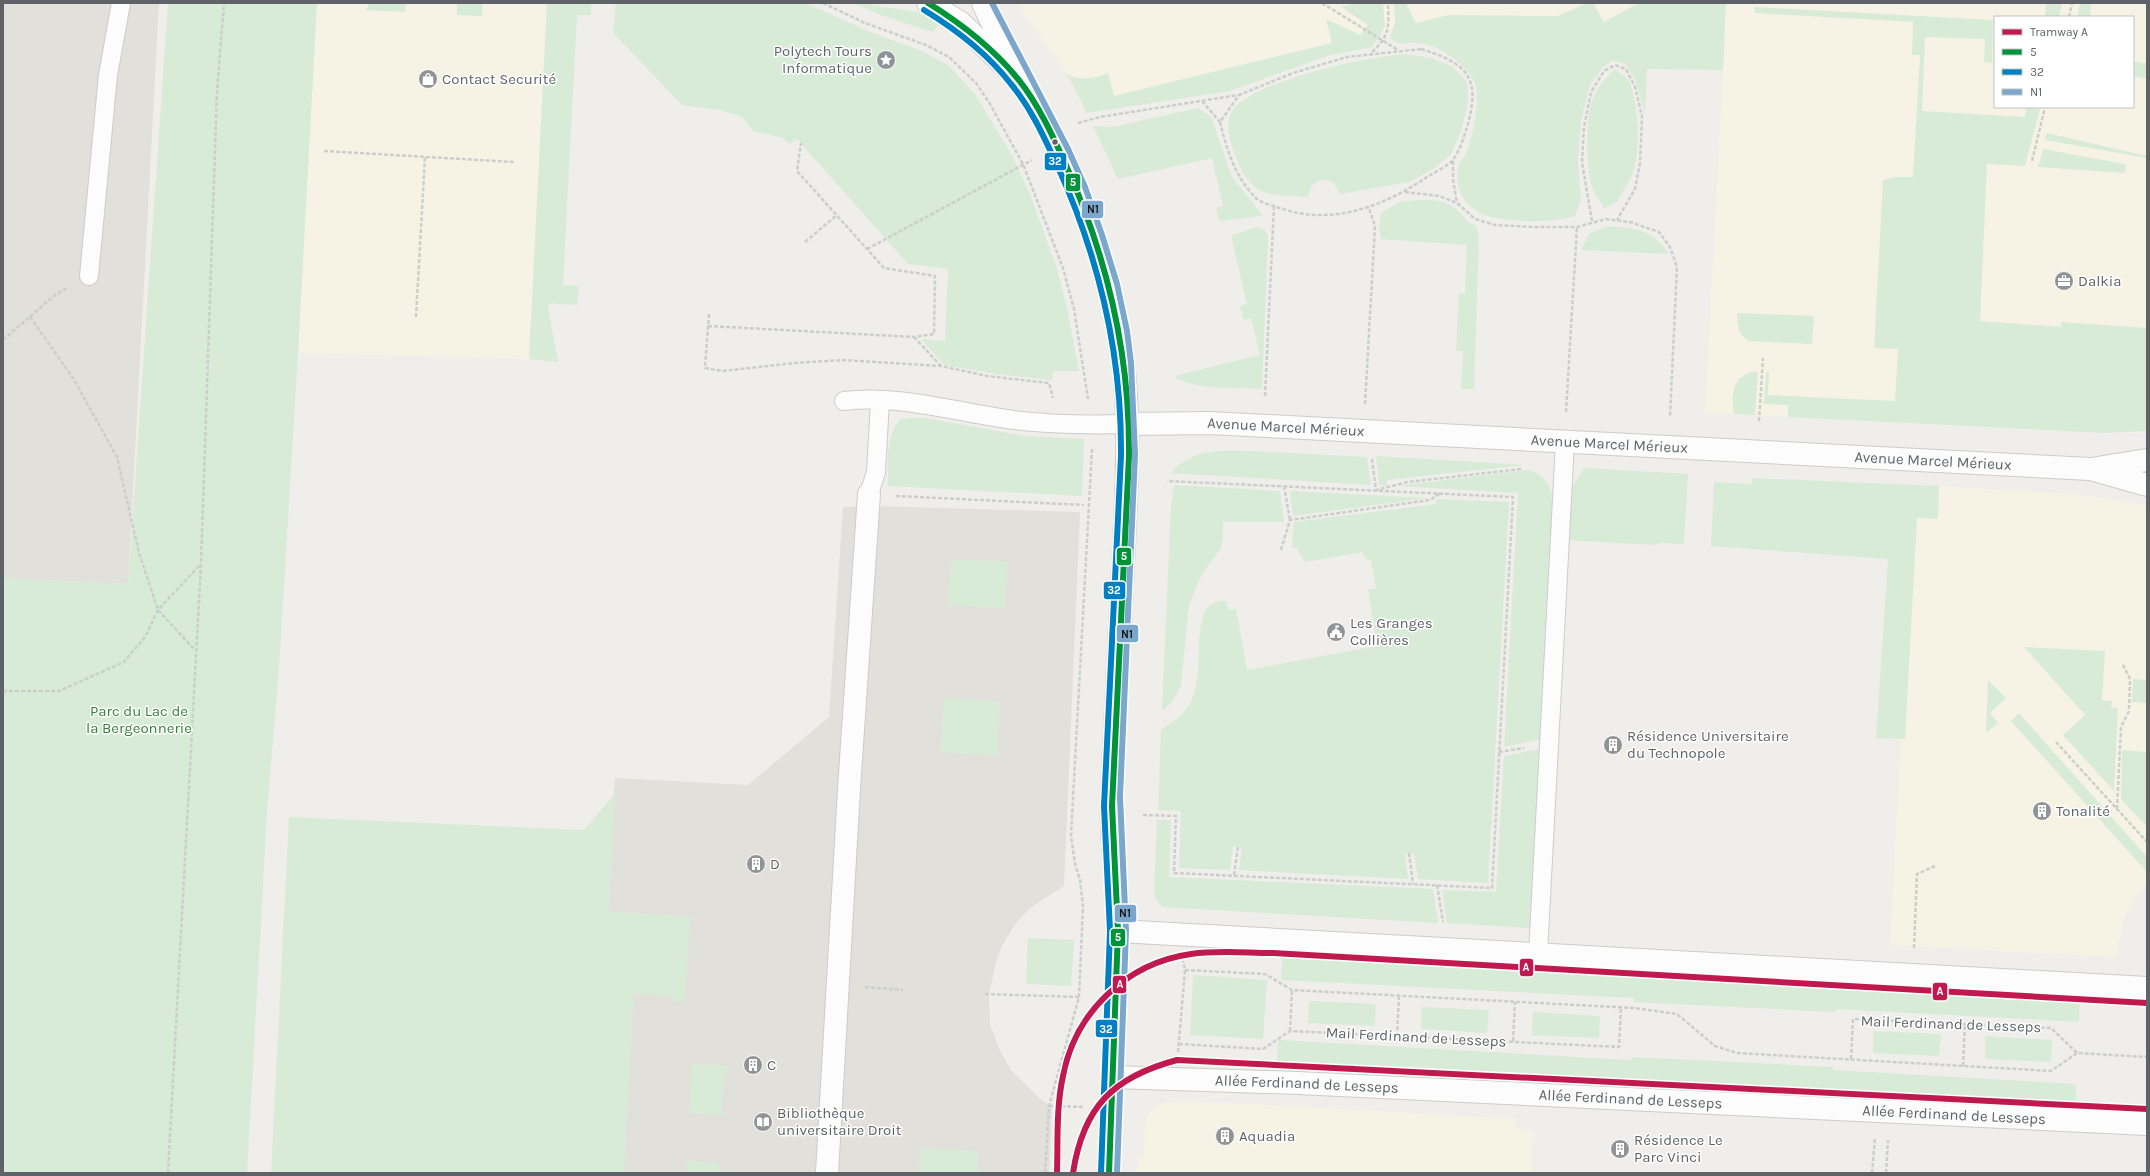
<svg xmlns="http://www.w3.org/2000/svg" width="2150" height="1176" viewBox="0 0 2150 1176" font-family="Karla,sans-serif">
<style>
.commercial{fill:#f7f3e4;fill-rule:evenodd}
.education{fill:#e2e0da}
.green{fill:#d8ebd6}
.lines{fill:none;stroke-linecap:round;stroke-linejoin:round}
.service-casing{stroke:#cbcccc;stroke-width:20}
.pedestrian-casing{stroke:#cbcccc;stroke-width:24}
.minor-casing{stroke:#cbcccc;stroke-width:24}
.path{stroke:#cacfcc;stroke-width:2.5;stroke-dasharray:4 2;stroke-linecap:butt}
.service{stroke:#fdfcfc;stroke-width:18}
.pedestrian{stroke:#fdfcfc;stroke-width:22}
.minor{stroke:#fdfcfc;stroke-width:22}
.bus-1-casing{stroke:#fff;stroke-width:9}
.bus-2-casing{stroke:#fff;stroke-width:9}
.bus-3-casing{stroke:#fff;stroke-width:9}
.bus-1{stroke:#00933a;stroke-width:6}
.bus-2{stroke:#0080c4;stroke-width:6}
.bus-3{stroke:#7aa7cb;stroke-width:6}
.tram-1-casing{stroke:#fff;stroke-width:9}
.tram-1{stroke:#bf1950;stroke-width:6}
.bus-dot{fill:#5f6368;stroke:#fff;stroke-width:1.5}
.labels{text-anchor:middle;stroke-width:3;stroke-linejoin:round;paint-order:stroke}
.poi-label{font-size:15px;fill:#5f6368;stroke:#fff;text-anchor:start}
.street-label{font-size:15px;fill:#5f6368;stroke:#fff}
.park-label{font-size:15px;fill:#348238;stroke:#fff}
.line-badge{stroke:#fff;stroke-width:1.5}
.badge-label{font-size:11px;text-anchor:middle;font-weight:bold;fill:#fff}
.pale-badge-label{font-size:11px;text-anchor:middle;font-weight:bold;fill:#111}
</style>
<rect width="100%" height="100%" fill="#efeeea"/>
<!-- commercial -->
<path class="commercial" d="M317,3H547L529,359L298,353Z
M1016,3H2147V427L2142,433L2012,429L1705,412L1725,33L1415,23L1082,104L1066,72ZM1995,17H2133V107H1995Z
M1914,485L2074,494L2147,505V882L2128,909L2123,923L2116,957L1890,945Z
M1170,1102L1246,1104L1516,1119V1130L1533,1131L1531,1173H1137L1138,1156H1144L1145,1126L1149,1114L1155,1106Z"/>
<!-- education -->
<path class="education" d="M3,3H159L128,584L3,578Z
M875,506L1080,512L1064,886L1030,908L1016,923L1003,944L996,961L989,995L990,1024L999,1049L1011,1070L1039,1098L1052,1107L1049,1173H589L615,778L748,785L829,717L843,507Z"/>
<!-- green -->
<path class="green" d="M168,3H317L298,353L279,668L267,812L247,1173H3V578L128,584Z
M369,3H406L405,12L366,10Z
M457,3H482V16L457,15Z
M547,3H591V15H577L563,285L579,286L577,305L549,303L548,307L558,362L529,359Z
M616,3H805L875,34L920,50L949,66L975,94L1014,159L1031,197L1056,266L1066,303L1079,371H1053L1052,380L996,374L944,365L921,339L945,341L948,269L908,264L797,139L789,144L783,138L753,131L742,117L719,110L682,105L615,35L613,32Z
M853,3C866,3 877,6 890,8C908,10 924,12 940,22L934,31H929L878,14Z
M1357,3H1383L1385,27L1372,47L1327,56L1230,91L1087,113L1067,74C1081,82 1095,78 1108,73L1114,96L1332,43L1326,19L1360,35L1368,25L1341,7Z
M1394,3H1406L1416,23L1449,15L1558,16L1587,3H1593L1604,22L1639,3H1726L1723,70L1647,69L1645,114L1635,80L1625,64L1613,60L1603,67L1590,85L1581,121L1578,163L1581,198L1575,216C1550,223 1522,222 1496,218C1471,213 1454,196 1458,169C1458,164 1464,158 1466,153C1473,138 1482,94 1473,79C1463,62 1439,45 1419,43C1406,42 1402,47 1390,38L1395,23Z
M2046,3H2062L2059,17H2045Z
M2080,3H2091L2090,17H2077Z
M1755,7L1993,20L1992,63L1984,62L1985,39L1925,37L1922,111L2025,117L2026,108L2040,109L2025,166L1987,164L1980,321L2061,327V322L2147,328V431L2104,433L1788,417V405L1764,404L1766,372H1769L1768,395L1895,401L1898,349L1874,348L1883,180L1894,177H1913L1920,55H1912L1913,22L1754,13Z
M1404,54L1431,58L1453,67L1467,82L1468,102L1461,131L1451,154L1433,169L1410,182L1340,194L1333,182C1319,177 1310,183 1308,197C1270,194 1253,199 1237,160C1231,146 1223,124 1233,110C1256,80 1366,57 1404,54Z
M2133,62L2147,63V78L2133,77Z
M1615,69L1629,80L1634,96L1638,127L1637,155L1632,176L1617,202L1604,208C1600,201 1594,194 1592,187C1585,166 1585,115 1594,96C1599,85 1607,77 1615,69Z
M1198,108L1211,117L1232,177L1263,216L1219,221L1216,208L1223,206L1212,158L1118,179L1093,126L1112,127Z
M2047,133L2147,156V158L2045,140Z
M2043,149L2125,164V173L2038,167Z
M1419,200C1432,200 1445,200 1456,209C1464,215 1466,222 1476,226L1479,237L1474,389H1461L1463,351H1456L1459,293H1465L1467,245L1381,239L1379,227L1381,213L1399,202Z
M1257,227L1265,230L1268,236L1262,389C1237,387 1194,391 1174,376L1260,355L1251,318L1244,320L1240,306L1247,304L1231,236Z
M1605,227C1631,226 1654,230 1669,254L1581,250L1589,234Z
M1737,313L1814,316L1812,344L1749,341C1738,335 1737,324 1737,313Z
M1752,372H1758L1755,415L1734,414C1731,396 1732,377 1752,372Z
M911,418H926L1025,436L1084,439L1082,496L888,486C888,462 885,438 900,419Z
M1252,451L1367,457L1371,485L1171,473C1195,447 1219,451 1252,451Z
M1376,456L1527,465L1387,480V486L1379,485Z
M1584,468L1688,474L1684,544L1659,543L1654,545L1566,540L1571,489Z
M1528,470C1546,475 1549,484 1554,501L1541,739L1504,747L1518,493L1396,486Z
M1752,478L1939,486L1938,519L1917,518L1905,739L1876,738L1888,559L1711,546L1714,482L1752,484Z
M1174,485L1280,491L1284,522H1223V540L1221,548L1202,574L1189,604L1181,685L1172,702L1162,711L1171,505Z
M1290,491L1429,498L1293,516Z
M1437,499L1509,502L1488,883L1418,879L1414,853L1405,854L1408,879L1239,870L1242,848L1233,846L1230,870L1179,868L1181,811L1158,810L1161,729C1176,722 1191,708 1195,691C1201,668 1196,635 1204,614C1207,605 1217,600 1226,601L1228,610L1236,609L1247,670L1377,646L1368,589H1376L1371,560H1367L1362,552L1305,562L1297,549L1292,547L1294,522L1436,504Z
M951,559L1008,562L1005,608L948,605Z
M2024,647L2105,651L2102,700L2112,701L2111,707L2118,708L2114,791L2063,735L2085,715Z
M2133,679L2147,680V703L2132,702Z
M1988,680L2006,698L1990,713L1998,723L1986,733Z
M944,698L1000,701L997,756L940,752Z
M2019,713L2147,857V872L2011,721Z
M1540,749L1531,928L1447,923L1442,890L1496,892L1504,756Z
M2122,750L2147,752V827L2121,799Z
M615,793L609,912L690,916L685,1002L671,1001V996L634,994L624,1173H271L289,817L584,830Z
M1157,820H1171L1169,877L1433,889L1438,923L1162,907L1156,899L1154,892Z
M1028,938L1074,940L1071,986L1026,984Z
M1283,948L2080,992L2079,1022L1836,1009V1012L1634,1002V998L1281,980Z
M1193,975L1267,980L1263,1039L1190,1035Z
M1309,1001L1376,1004L1375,1026L1308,1023Z
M1422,1007L1489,1010L1487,1033L1421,1029Z
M1533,1012L1600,1016L1599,1038L1532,1035Z
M1873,1031L1941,1034L1939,1056L1873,1053Z
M1985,1036L2052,1040L2051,1062L1985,1059Z
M1278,1040L1631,1060L1632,1057L1833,1067V1070L2076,1084L2075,1111L1277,1070Z
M692,1064L729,1066L728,1074H724L722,1115L689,1113Z
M920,1148L978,1151L977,1173H918Z
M687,1161L719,1163V1173H686Z"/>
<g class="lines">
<defs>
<path id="service" d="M89,276L108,75L121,3
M844,401C897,394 956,412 1007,419C1047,425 1088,425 1129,424
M869,494L876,472L880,401
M1538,954L1565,442"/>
<path id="pedestrian" d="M827,1173L849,789L869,494"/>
<g id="minor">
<path d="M928,3L961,23L1007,68"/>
<path d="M983,3C1009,62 1045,115 1071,174C1089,215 1102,259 1113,302C1132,385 1128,462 1124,546C1121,614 1117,681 1114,748C1113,774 1111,800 1112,825C1113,861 1119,895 1118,931L1109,1173"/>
<path id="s1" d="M1129,424L1210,423L2090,469L2147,485"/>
<path d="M2097,468L2147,460"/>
<path d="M1118,931L2147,988"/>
<path id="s2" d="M1113,1077L1298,1083L2147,1124"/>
</g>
</defs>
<!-- service casing -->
<use href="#service" class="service-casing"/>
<!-- pedestrian casing -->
<use href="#pedestrian" class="pedestrian-casing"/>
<!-- minor casing -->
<use href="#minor" class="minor-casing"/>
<!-- path -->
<path class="path" d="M823,3L865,23L926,45L949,57L976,83L990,104L1023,164L1063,268L1074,309L1088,399
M1322,3L1398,50
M2069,17L2072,3
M1421,49C1469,64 1481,78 1467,127C1464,137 1459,153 1452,161C1446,167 1435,172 1427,177C1383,207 1329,227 1277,207C1271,205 1262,203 1257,199C1235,178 1227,150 1220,122L1239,95L1293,73L1347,57Z
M1372,52C1390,35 1389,27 1388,3
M1202,101L1220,122
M1078,123L1100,117L1238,95
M324,151L514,162
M1453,161V180L1457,203
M2032,161L2045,107
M1405,192L1439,196L1457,203L1475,219L1495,225L1533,227H1577L1606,219L1630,222L1659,232L1670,247L1677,267L1670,416
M1592,221L1582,162L1584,127L1591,92L1604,71L1615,65L1626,69L1635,87L1642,116L1640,163L1635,189L1617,220
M805,242L837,215
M867,249L1032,160
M709,314L705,368L723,371L794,363L843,360L941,366L987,376L1049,383L1053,398
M30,317L73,378L117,457L139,553L158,610L195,650
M416,317L425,157
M708,326L914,337L934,334L935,276L884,268L797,171L801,143
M914,337L941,366
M3,340L55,295L67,288
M1265,396L1274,206
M1365,404L1375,226L1369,208
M1566,412L1577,227
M1759,421L1763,358
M1372,459L1376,490L1408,482L1521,469
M1284,486L1290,520
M896,496L1084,505
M1281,550L1290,520L1430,500L1439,494
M3,691H59L124,662L145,637L158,610L200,565
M2056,742L2147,842
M1499,752L1524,748
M2117,809L2121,727L2129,711L2130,679L2122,663
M1143,815L1176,816L1174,873L1492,888L1513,497L1167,481
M1409,853L1413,884
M1234,875L1238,847
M1437,885L1443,922
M1914,948L1917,874L1935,866
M1185,970L1265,974L1292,990L1634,1008L1677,1014L1715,1046L1737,1053L2051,1071L2077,1053L2147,1057
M865,987L903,990
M985,994L1079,997
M1290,1031L1292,990
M1397,1036L1399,996
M1513,1041L1515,1002
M1179,1044L1263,1049L1290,1031L1619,1047L1621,1007
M1178,1052L1185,970L1183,961
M1851,1059L1853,1019L2051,1028L2077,1053
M1963,1066L1965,1024
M1049,1106L1085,1107
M168,1173L201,564L217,91L224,3
M1045,1173L1049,1106L1079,997L1083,906L1080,880L1075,864L1071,835L1092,449
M1872,1173L1875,1138
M1886,1173L1888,1140"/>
<!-- service -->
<use href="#service" class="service"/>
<!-- pedestrian -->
<use href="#pedestrian" class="pedestrian"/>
<!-- minor -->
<use href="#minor" class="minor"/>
<defs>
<path id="bus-1" d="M928,3C962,24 993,48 1018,79C1038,104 1052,134 1065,163C1107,256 1130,354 1129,456L1112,806L1118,931L1109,1173"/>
<path id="bus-2" d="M924,10C957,30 987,53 1011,84C1031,108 1044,137 1057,165C1099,257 1122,355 1121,456L1104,806L1110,931L1101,1173"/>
<path id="bus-3" d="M992,3L1068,149L1085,187L1102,235L1117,284L1127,331L1131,363L1135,454L1120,797L1126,931L1117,1173"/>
</defs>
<!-- bus-1 casing -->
<use href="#bus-1" class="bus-1-casing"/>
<!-- bus-2 casing -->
<use href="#bus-2" class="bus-2-casing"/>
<!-- bus-3 casing -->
<use href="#bus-3" class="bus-3-casing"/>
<!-- bus-1 -->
<use href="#bus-1" class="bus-1"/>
<!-- bus-2 -->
<use href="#bus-2" class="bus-2"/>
<!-- bus-3 -->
<use href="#bus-3" class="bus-3"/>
<defs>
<path id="tram-1" d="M1057,1173C1058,1141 1056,1108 1063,1076C1075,1012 1127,963 1191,954C1218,950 1246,953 1273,953L2147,1003
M1073,1173C1083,1107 1113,1077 1177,1060L2147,1109"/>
</defs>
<!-- tram-1 casing -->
<use href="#tram-1" class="tram-1-casing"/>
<!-- tram-1 -->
<use href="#tram-1" class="tram-1"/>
</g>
<!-- icons -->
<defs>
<symbol id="sight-disc" viewBox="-11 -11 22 22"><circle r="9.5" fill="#919496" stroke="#fff"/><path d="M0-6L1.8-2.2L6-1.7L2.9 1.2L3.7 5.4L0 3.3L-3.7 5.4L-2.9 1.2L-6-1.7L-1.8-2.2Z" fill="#fff"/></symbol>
<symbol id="shop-disc" viewBox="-11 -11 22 22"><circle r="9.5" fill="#919496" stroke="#fff"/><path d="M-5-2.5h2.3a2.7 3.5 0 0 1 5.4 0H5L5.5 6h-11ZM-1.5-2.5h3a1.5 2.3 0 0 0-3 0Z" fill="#fff"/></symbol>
<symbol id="office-disc" viewBox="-11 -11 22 22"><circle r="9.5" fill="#919496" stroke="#fff"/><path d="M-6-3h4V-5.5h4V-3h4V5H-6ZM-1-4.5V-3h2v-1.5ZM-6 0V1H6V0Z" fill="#fff"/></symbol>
<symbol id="civic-disc" viewBox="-11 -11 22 22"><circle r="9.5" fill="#919496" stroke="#fff"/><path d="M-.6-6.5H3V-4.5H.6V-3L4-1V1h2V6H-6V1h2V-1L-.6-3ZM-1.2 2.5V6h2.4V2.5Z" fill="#fff"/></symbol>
<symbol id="building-disc" viewBox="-11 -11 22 22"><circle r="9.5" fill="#919496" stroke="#fff"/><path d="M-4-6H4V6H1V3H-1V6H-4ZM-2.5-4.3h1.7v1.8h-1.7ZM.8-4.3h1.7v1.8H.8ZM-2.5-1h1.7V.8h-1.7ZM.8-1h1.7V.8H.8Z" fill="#fff"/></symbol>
<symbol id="library-disc" viewBox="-11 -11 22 22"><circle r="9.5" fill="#919496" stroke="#fff"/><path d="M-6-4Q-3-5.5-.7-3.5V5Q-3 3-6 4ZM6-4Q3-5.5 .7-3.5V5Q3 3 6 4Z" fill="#fff"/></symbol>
</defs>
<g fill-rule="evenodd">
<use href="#sight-disc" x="875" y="49" width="22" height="22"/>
<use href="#shop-disc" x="417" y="68" width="22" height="22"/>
<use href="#office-disc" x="2053" y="270" width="22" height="22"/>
<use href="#civic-disc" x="1325" y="621" width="22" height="22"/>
<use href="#building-disc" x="1602" y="734" width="22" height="22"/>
<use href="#building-disc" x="2031" y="800" width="22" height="22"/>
<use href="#building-disc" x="745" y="853" width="22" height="22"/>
<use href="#building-disc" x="742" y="1054" width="22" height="22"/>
<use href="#library-disc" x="752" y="1111" width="22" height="22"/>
<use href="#building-disc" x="1214" y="1125" width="22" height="22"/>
<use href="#building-disc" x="1609" y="1138" width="22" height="22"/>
</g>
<!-- markers -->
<circle class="bus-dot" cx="1055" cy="142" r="3.5"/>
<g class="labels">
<!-- poi labels -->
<g class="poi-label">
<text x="872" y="56" text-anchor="end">Polytech Tours<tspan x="872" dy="17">Informatique</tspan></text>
<text x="442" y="84">Contact Securité</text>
<text x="2078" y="286">Dalkia</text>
<text x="1350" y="628">Les Granges<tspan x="1350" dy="17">Collières</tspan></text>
<text x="1627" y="741">Résidence Universitaire<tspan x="1627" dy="17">du Technopole</tspan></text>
<text x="2056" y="816">Tonalité</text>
<text x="770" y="869">D</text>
<text x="767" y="1070">C</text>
<text x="777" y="1118">Bibliothèque<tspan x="777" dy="17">universitaire Droit</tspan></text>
<text x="1239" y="1141">Aquadia</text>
<text x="1634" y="1145">Résidence Le<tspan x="1634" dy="17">Parc Vinci</tspan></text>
</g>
<!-- street labels -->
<g class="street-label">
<text dy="5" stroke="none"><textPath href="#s1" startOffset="157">Avenue Marcel Mérieux</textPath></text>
<text dy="5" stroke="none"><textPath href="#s1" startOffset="481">Avenue Marcel Mérieux</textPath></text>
<text dy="5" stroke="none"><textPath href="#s1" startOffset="805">Avenue Marcel Mérieux</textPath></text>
<text transform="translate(1951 1024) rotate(2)" y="5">Mail Ferdinand de Lesseps</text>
<text transform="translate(1416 1037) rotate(3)" y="5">Mail Ferdinand de Lesseps</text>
<text dy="5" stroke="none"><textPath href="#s2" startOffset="194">Allée Ferdinand de Lesseps</textPath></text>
<text dy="5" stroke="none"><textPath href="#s2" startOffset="518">Allée Ferdinand de Lesseps</textPath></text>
<text dy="5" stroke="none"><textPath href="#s2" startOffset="842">Allée Ferdinand de Lesseps</textPath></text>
</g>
<!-- park labels -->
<g class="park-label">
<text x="139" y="716">Parc du Lac de<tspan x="139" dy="17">la Bergeonnerie</tspan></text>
</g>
</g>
<g class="line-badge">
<rect x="1044" y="152" width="23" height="19" rx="4" fill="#0080c4"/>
<rect x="1065" y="173" width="16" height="19" rx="4" fill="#00933a"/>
<rect x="1081" y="200" width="23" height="19" rx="4" fill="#7aa7cb"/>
<rect x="1116" y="547" width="16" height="19" rx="4" fill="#00933a"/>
<rect x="1103" y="581" width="23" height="19" rx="4" fill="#0080c4"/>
<rect x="1116" y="624" width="23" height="19" rx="4" fill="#7aa7cb"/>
<rect x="1114" y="904" width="23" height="19" rx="4" fill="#7aa7cb"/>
<rect x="1110" y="928" width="16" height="19" rx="4" fill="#00933a"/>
<rect x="1519" y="958" width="15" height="19" rx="4" fill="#bf1950"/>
<rect x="1112" y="975" width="15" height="19" rx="4" fill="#bf1950"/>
<rect x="1932" y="982" width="16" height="19" rx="4" fill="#bf1950"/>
<rect x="1095" y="1019" width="23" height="19" rx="4" fill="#0080c4"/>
</g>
<g class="badge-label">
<text x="1055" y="165">32</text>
<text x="1073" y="186">5</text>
<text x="1124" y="560">5</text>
<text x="1114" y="594">32</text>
<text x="1118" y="941">5</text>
<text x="1526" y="971">A</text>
<text x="1120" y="988">A</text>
<text x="1940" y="995">A</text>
<text x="1106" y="1033">32</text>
</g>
<g class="pale-badge-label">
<text x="1093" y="213">N1</text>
<text x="1127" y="638">N1</text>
<text x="1125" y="917">N1</text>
</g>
<!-- border -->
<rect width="2150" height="1176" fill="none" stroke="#5f6368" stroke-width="8"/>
<!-- legend -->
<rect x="1994" y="16" width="140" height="92" fill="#ffffff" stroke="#bfc1c3"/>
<rect x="2002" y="29" width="20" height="6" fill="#bf1950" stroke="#bfc1c3"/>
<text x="2030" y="36" font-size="12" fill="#5f6368">Tramway A</text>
<rect x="2002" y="49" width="20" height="6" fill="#00933a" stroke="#bfc1c3"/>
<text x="2030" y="56" font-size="12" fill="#5f6368">5</text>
<rect x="2002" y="69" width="20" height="6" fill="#0080c4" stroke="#bfc1c3"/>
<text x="2030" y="76" font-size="12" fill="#5f6368">32</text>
<rect x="2002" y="89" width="20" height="6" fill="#7aa7cb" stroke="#bfc1c3"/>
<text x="2030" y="96" font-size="12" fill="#5f6368">N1</text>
</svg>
